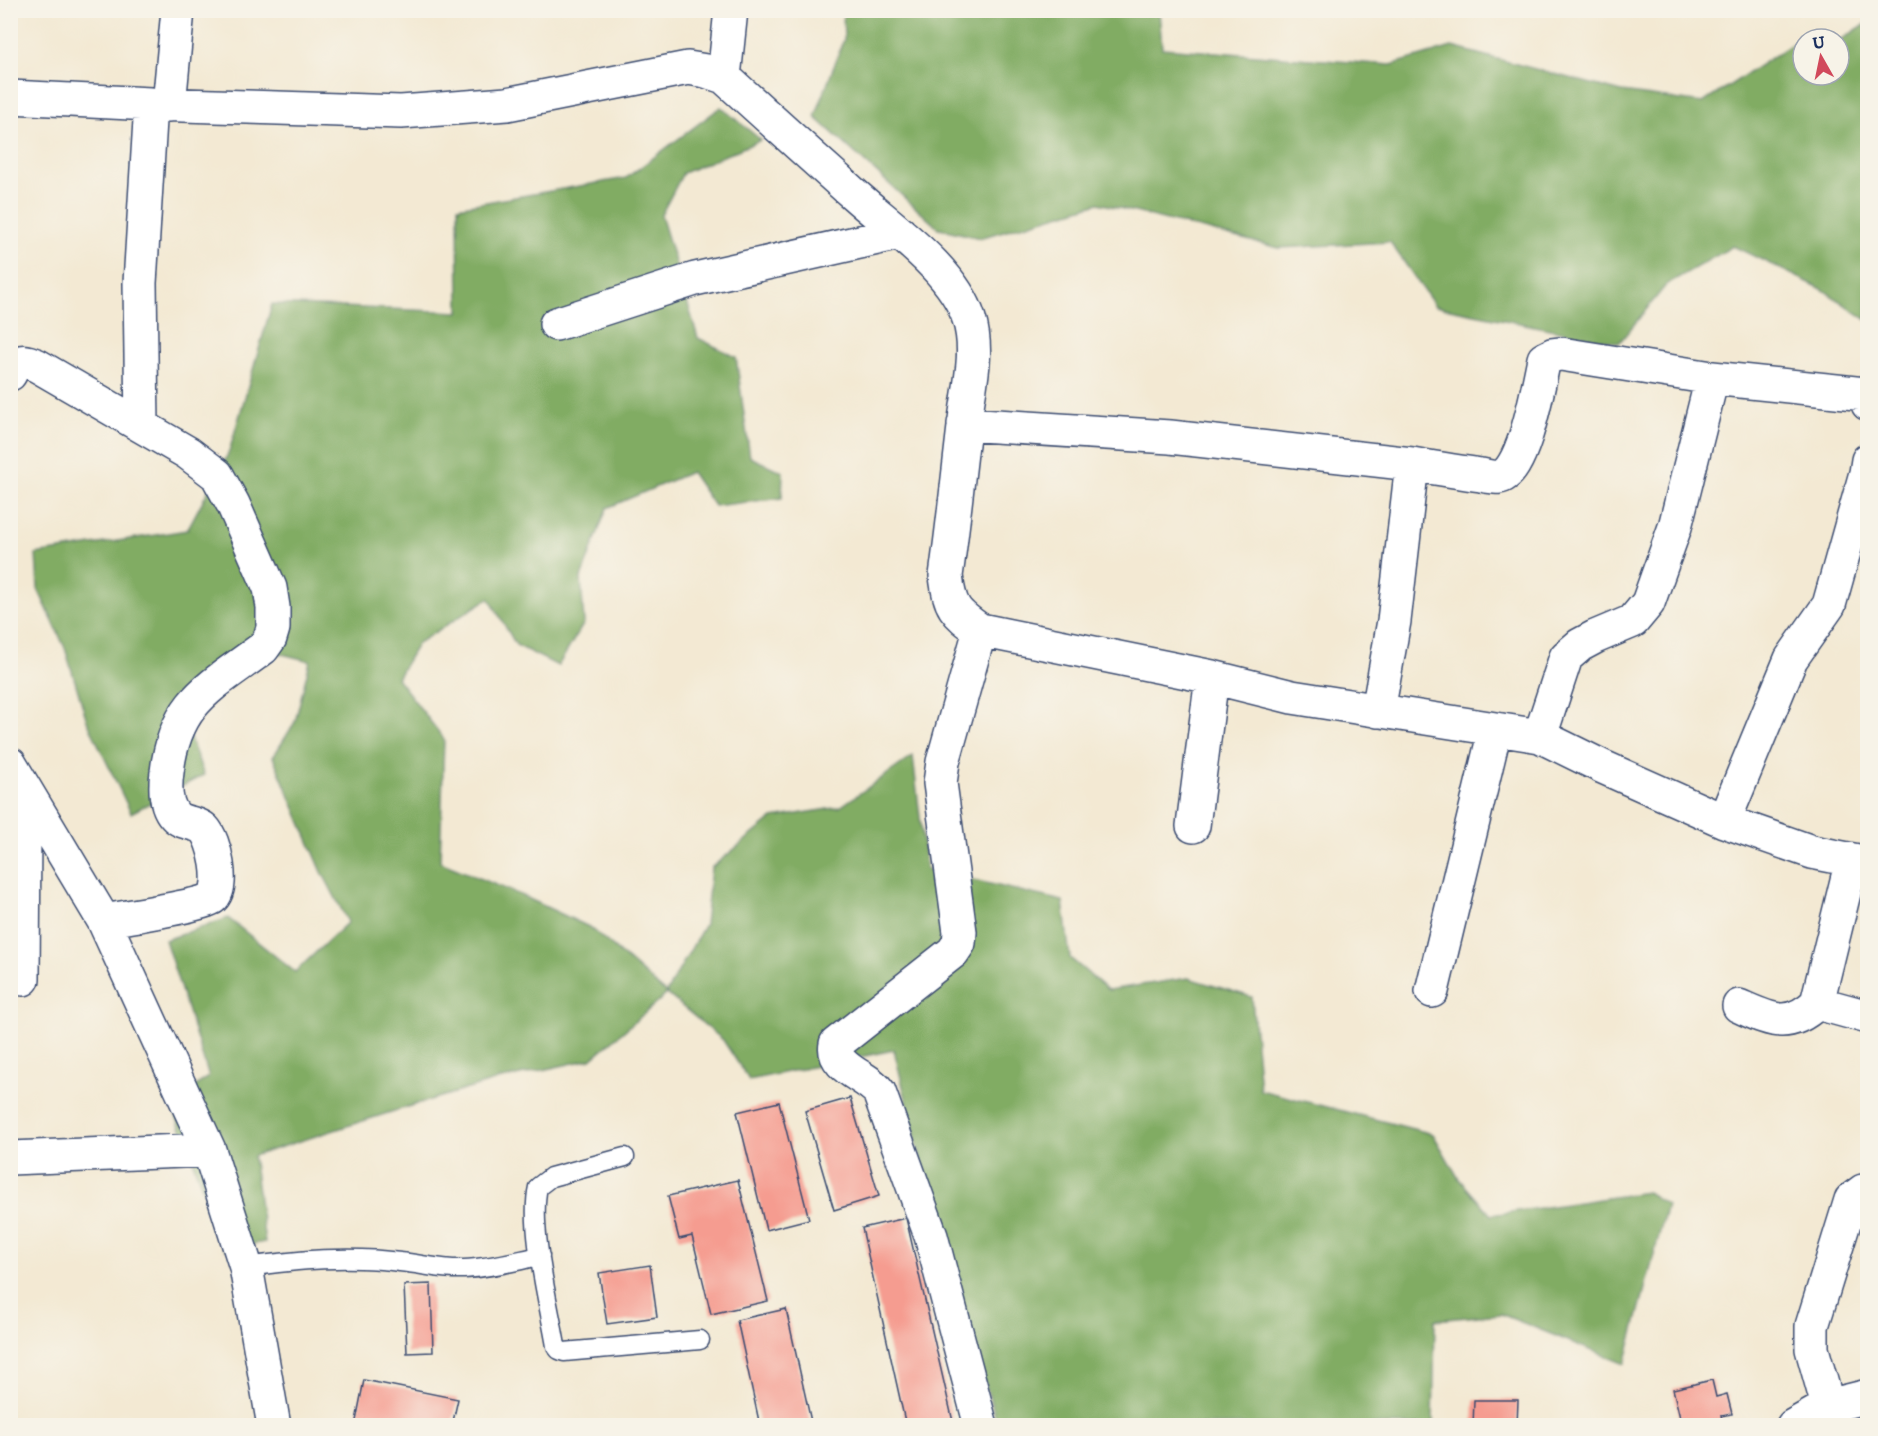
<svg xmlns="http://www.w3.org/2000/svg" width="1878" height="1436" viewBox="0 0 1878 1436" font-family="'IM FELL DW Pica',serif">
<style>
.forest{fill:#81ac64;stroke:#4e6e61;stroke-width:1.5}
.building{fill:#f59c90}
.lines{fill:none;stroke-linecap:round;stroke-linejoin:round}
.lane-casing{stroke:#3b4b70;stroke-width:21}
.street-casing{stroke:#3b4b70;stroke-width:36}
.lane{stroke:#fff;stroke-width:18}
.street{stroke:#fff;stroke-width:33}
</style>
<rect width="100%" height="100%" fill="#f7f3e8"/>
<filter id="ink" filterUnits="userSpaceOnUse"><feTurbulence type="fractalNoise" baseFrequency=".0167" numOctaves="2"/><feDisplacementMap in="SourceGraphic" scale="12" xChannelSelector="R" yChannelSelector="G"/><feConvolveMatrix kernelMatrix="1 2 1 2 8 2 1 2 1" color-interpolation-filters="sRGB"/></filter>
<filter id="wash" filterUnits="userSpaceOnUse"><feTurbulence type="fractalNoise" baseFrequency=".008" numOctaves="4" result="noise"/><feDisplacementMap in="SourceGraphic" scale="24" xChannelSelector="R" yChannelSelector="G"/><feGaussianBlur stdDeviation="1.35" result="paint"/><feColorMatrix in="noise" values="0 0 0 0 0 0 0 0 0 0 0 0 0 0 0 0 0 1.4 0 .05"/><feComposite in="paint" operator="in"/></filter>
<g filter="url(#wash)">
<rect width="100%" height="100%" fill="#f3e9d3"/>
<!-- forest -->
<path class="forest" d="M843,11H1159L1162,48L1391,65L1452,47L1622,92L1703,103L1795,42L1803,45V75H1839V41L1865,24H1867V320L1822,289L1733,246L1667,284L1619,343L1435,306L1390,242L1279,248L1099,203L980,238L938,228L815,117L844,39Z
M721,107L761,140L683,173L661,215L698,338L736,357L750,457L783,472L782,498L714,506L691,472L607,508L581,578L584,623L558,666L516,645L489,598L418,643L397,678L444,739L440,862L523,896L591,928L666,993L705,924L711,868L773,818L840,807L913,756L926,869L1063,901L1070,958L1108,990L1188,978L1252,997L1260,1090L1433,1134L1459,1179L1491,1215L1647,1192L1667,1205L1625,1364L1501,1314L1435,1320L1433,1425H998L943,1251L894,1050L749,1080L723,1040L667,994L591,1059L498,1080L407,1107L253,1156L265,1242L225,1250L171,1102L209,1077L165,940L228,918L295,972L348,922L322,872L273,757L295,722L310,661L246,645L176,702L204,775L131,813L87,721L65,648L38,589L36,554L187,530L229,452L272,304L459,312L458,207L626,178Z"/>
<g id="blocks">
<!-- building -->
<path class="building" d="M850,1098L879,1196L834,1210L805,1111Z
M779,1102L809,1219L766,1230L737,1112Z
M738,1180L768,1301L711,1314L692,1236L679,1239L668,1196Z
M906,1218L954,1426H906L862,1228Z
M650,1265L657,1317L607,1324L599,1273Z
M431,1284L433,1352L407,1353L404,1285Z
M786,1309L812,1426H760L737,1320Z
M364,1380L458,1399L452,1426H355Z
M1712,1380L1716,1397L1727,1394L1732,1414L1721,1416L1723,1426H1682L1673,1389Z
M1474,1400H1518L1517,1426H1473Z"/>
</g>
</g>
<g filter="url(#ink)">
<use href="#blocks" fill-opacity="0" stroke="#3b4b70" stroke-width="1.5"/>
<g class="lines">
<defs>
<path id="lane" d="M625,1157L551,1177L538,1187C529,1227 549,1304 556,1346L559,1350L564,1352L700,1340
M246,1267C297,1260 349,1255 400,1262C422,1264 442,1270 464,1269C490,1268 515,1261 540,1256"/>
<path id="street" d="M724,77L731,10
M10,97L151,104L401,112L507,104L688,68L706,71L724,77C768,117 812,157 856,196C893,229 954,270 969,319C980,354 968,391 964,427C958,477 953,526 946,576C950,607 954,612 980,630L1212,677L1292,697L1540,736
M169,105L178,10
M556,324L695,279L900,233
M10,374C17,358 24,360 38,366L188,453L217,475L233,504L270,588L273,607V628L270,638L263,648C211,687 175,701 167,772C165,786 165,805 175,816C182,824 197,822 204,829C215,840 225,887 212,898C203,905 121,918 104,921
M1712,378L1675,527L1648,603L1633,621L1595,637L1580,645L1566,657L1540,736L1603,767L1724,821L1812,852L1868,863
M964,424L1170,437L1412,464L1394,621L1378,711
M142,426L140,283L151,104
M1412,464C1435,468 1458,472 1481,475C1486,476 1494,478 1499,477C1524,474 1539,381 1544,359L1552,355L1561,354L1712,378L1865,394L1868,404
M980,630L943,762L940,783L960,932L959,943L953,952L836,1044C831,1068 868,1076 879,1092L931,1236L981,1426
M10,764L104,921L209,1150L246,1267L274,1426
M1724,821L1791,659L1829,605L1866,473L1868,460
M1193,826L1212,677
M1852,860L1817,1003L1868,1017
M23,979L24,827
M1432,991L1495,730
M1739,1006C1771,1020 1788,1030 1817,1003
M10,1158L209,1150
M1828,1406L1812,1349V1326L1851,1200L1863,1191H1868
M1793,1426L1828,1406L1868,1396"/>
</defs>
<!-- lane casing -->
<use href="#lane" class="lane-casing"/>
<!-- street casing -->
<use href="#street" class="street-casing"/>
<!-- lane -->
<use href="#lane" class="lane"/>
<!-- street -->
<use href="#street" class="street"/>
</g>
</g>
<!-- margin -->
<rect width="1878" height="1436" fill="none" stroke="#f7f3e8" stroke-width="36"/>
<!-- north arrow -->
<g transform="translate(1821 57) rotate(351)"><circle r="28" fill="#f7f3e8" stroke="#9fa5b1" stroke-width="1.5"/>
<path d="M0-4.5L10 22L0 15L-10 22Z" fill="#d1495b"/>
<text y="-9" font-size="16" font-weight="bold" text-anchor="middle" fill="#1b2f5e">U</text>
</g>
</svg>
